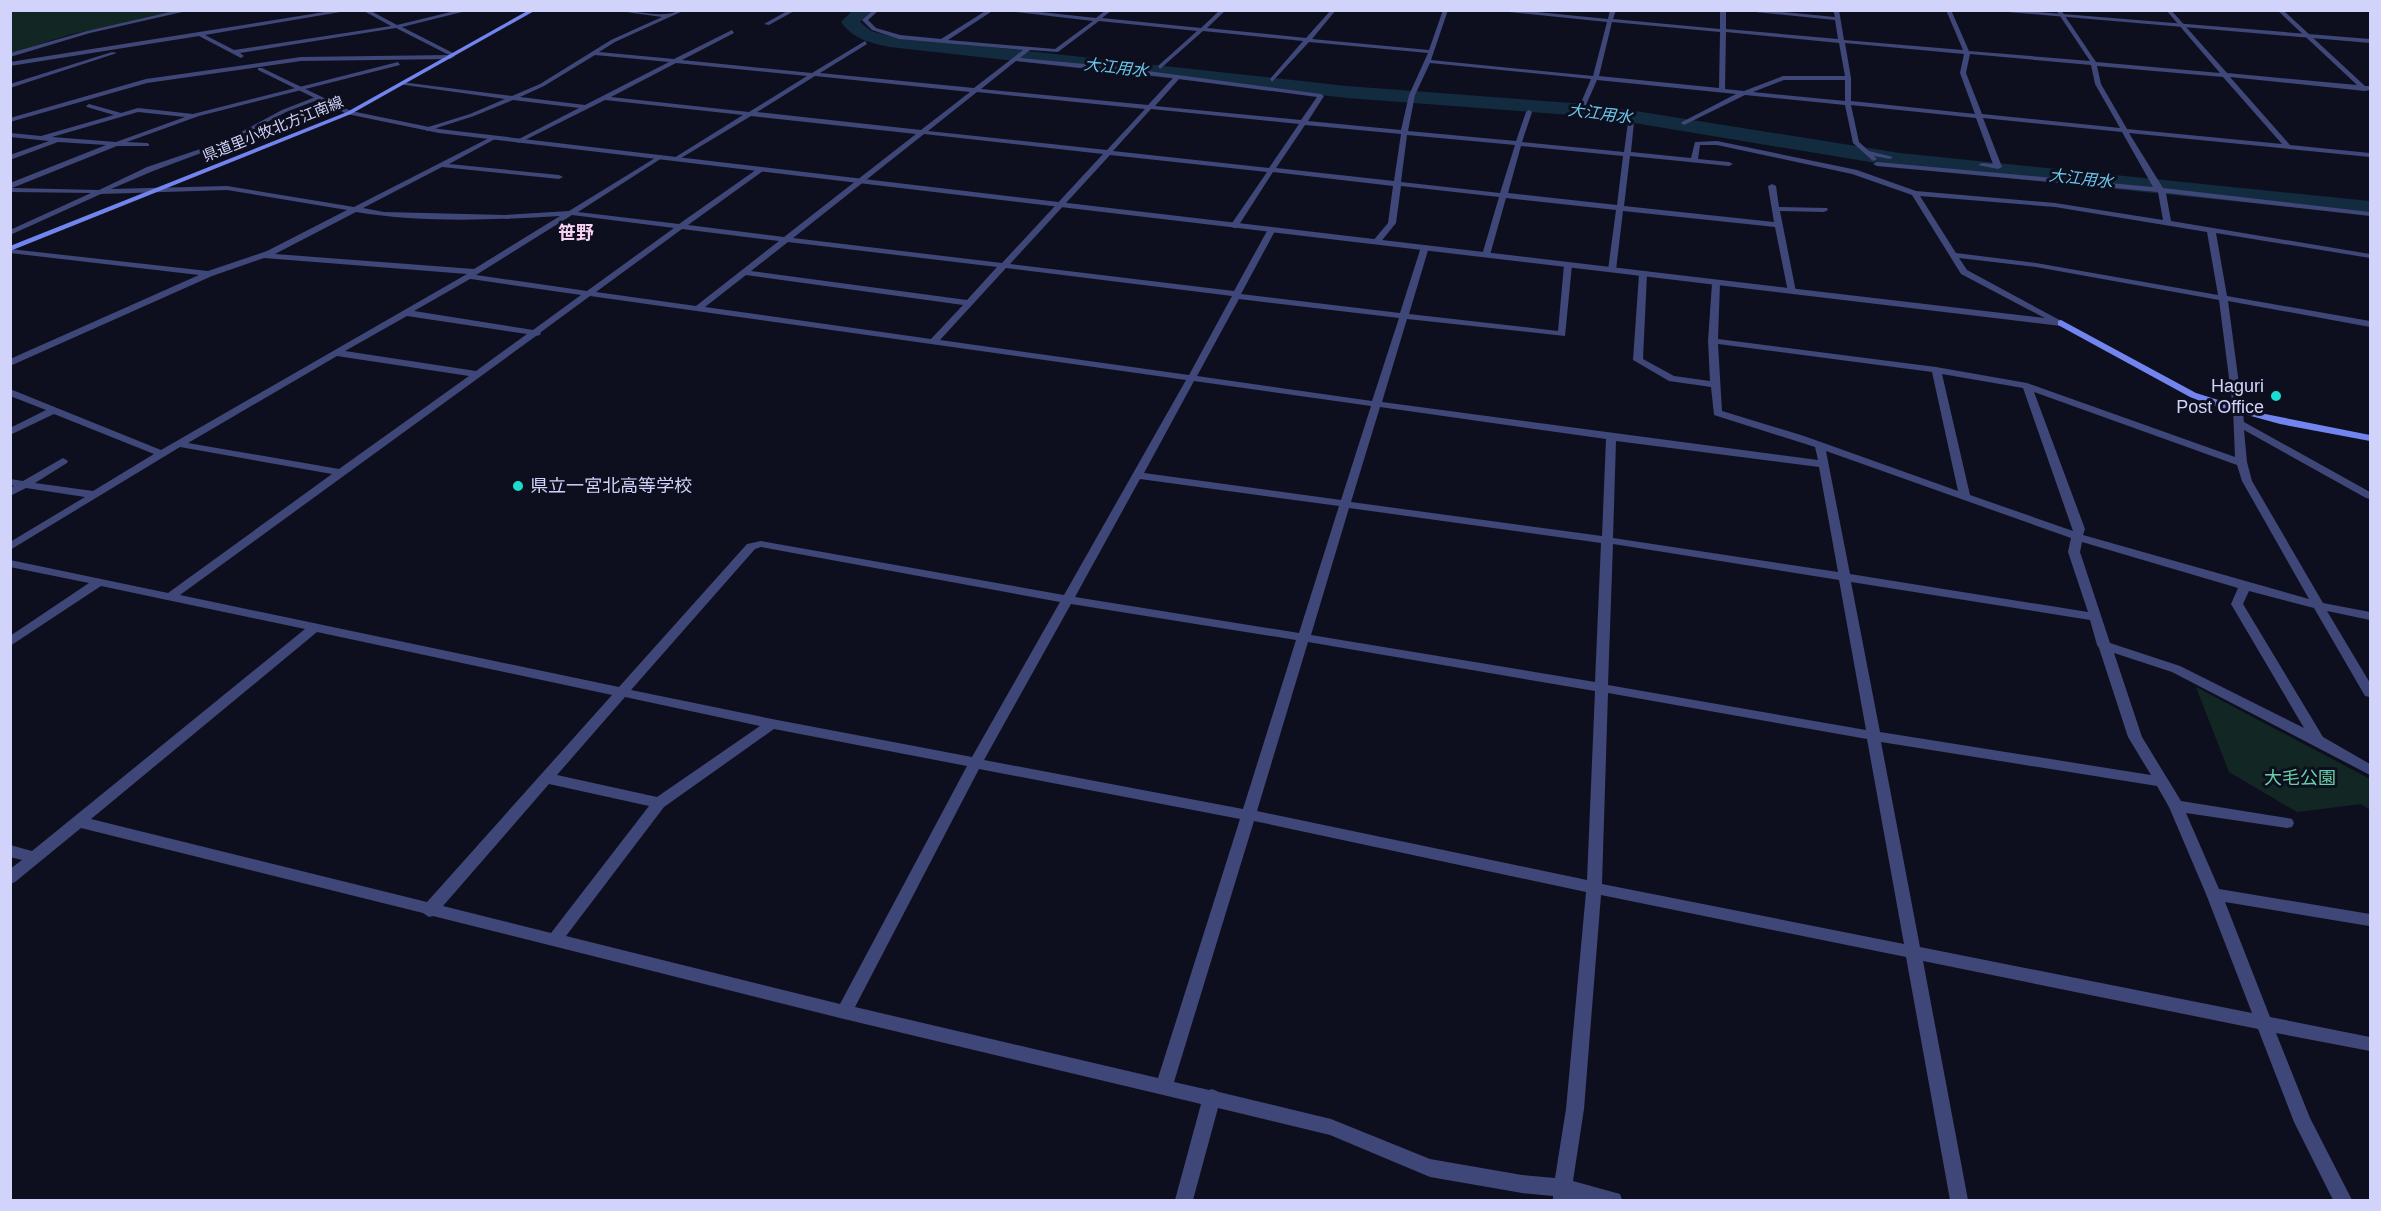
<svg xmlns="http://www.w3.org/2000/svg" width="2381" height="1211" viewBox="0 0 2381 1211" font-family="Helvetica,'Noto Sans JP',sans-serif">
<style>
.green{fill:#122723}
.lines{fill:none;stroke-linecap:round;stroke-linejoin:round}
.river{fill:#122b3e;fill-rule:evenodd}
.minor{fill:#3f4678;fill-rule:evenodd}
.tertiary{fill:#3f4678;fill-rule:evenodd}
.secondary{fill:#7285ef;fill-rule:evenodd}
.poi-dot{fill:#19ddce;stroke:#0e0f1e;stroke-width:2}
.labels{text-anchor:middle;stroke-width:6;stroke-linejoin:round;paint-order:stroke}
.far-street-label{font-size:15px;fill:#d1d3fa;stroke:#0e0f1e}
.far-water-label{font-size:16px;font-style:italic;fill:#6ac8ee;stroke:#0e0f1e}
.far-quarter-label{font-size:18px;font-weight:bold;fill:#fad2f2;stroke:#0e0f1e}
.poi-label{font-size:18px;fill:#d1d3fa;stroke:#0e0f1e;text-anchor:end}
.park-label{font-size:18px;fill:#66d1a3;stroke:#0e0f1e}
</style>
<rect width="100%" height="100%" fill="#0e0f1e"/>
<!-- green -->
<path class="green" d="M11,11H183L72,34L11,53Z
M2196,687L2370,779V810L2361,804L2297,812L2229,772Z"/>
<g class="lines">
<!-- river -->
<path class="river" d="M853,10H872L860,22L871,31L890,36L1347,86L1598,105L1900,153L2370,201V215L1900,167L1598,117L1347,98L890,47C870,43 853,39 841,22Z"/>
<!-- minor -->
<path class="minor" d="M179,10H191L90,33L10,57V53L87,31Z
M337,10H352L205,35L234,50L391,26L362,10H369L397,25L459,10H470L402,27L455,54V56L450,59L301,61L147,83L10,122V118L146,79L301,57L449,55L396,28L240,53L244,56L241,58L199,36L10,66V62Z
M612,10C630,10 648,15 666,14C673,14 678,10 685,10L615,42L599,52L674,59L732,30L734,33L682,60L812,73L865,41L867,44L820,73L974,88L1023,50L899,39L872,30L862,20L873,10H879L868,20L876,28L900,35L941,39L987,10H994L948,40L1055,49L1093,21L998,10H1022L1096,18L1106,10H1112L1102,18L1201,28L1220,10H1226L1207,28L1306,38L1331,10H1336L1312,39L1429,50L1443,10H1448L1431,60L1593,76L1607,22L1490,10H1516L1608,19L1610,10H1616L1613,19L1720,29V10H1726V29L1838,39L1835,20L1736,10H1761L1835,17L1833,10H1839L1844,40L1963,50L1946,10H1951L1969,51L2090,61L2056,10H2061L2096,62L2220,73L2166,10H2171L2227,73L2357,85L2277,10H2283L2365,86H2370V90L2365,91L2230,77L2290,145L2370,153V157L2129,133L2163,188L2370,212V216L2166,193L2171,221L2370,254V258L2216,233L2227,296L2370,321V327L2228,301L2244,422L2370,492V499L2366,498L2244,430L2247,462L2252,481L2323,603L2370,612V620L2327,611L2370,683V697L2365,696L2314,608L2249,591L2243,604L2323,737L2370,764V775L2172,672L2114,653L2142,737L2181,801L2287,818L2292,819L2294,823L2292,827L2287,828L2186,813L2219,889L2370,914L2369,926L2225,902L2270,1017L2370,1037V1051L2276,1033L2310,1118L2352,1200H2333L2294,1122L2258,1029L1923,961L1968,1200H1950L1906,957L1601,895L1584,1109L1573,1181L1620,1194L1622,1200H1553V1196L1522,1193L1430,1177L1330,1135L1218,1108L1193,1200H1175L1201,1104L844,1019L433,916L429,917L423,913L81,828L15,882L10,884V869L22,860L10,857V845L32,851L305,629L101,586L10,646V636L89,583L10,567V560L168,593L332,474L180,447L10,550V542L85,497L26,488L10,496V488L14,486L10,485V479L23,481L63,458L68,461L67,463L35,483L93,491L154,454L54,414L10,435V428L46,410L10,396V389L161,450L467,274L264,258L212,276L10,366V359L199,275L10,253V249L208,271L267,251L347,210L227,190L101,194L10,235V230L91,193L10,192V183L106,145L58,142L10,160V155L49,141L10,137V133L41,136L114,115L87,107L86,106L89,104L121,113L138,108L193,114L398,62L400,65L199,116L127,142L147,143L149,144V146H117L12,188L99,190L147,167L224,141L282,110L318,96L321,98L320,99L286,112L228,143L153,171L111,189L227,186L354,207L493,136L495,137V139L449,164L559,175L563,177L559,179L442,167L363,208L384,212L506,215L569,211L660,155L663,157L662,158L578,212L679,224L760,167L764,169L763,171L688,225L784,237L916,134L751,116L676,161L672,159L674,158L743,115L605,100L519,143L516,141L517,140L579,108L513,100L474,116L427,131L424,129L425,128L470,114L505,99L398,84L401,82L512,96L540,84L611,40L662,17ZM1099,21L1197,31L1158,66L1160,69L1203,31L1303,41L1270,79L1272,82L1309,42L1428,53L1409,95L1401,130L1308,121L1324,96L1321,94L1117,67L1020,58L1030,50L1058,52ZM1612,22L1720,32L1719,88L1599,76ZM1726,32L1839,43L1845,76H1783L1744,91L1725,89ZM1845,43L1964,54L1960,73L1975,114L1851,101V78ZM1970,54L2091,65L2095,84L2120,128L1982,114L1966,73ZM595,55L669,62L585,105L520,97L544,86ZM1016,61L1173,78L1148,105L981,89ZM676,63L807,76L749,112L611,97ZM1430,63L1591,79L1580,105L1583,107L1586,105L1597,80L1736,94L1682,122L1681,123L1684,125L1745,95L1845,105L1853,143L1873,161L1877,159L1874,156L1890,159L1893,157L1869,151L1859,142L1851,105L1976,118L1993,164L1982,163L1978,165L1998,169L2002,167L1983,118L2122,132L2153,187L1877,162L1873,164L1877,166L2158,192L2163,220L2055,203L1916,191L1857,170L1717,141L1695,142L1691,158L1631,152L1634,122L1631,120L1628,122L1624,152L1522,142L1532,112L1529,110L1526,112L1516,141L1408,131L1415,95ZM2097,66L2223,77L2282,144L2127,129L2101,84ZM815,76L970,92L921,130L757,112ZM1179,79L1317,97L1301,120L1155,106ZM1784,80H1845V101L1753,92ZM977,92L1145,109L1107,150L928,131ZM1151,109L1299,124L1269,168L1113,151ZM138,112L185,117L116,142L52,137ZM1305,125L1401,134L1394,181L1276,168ZM924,134L1103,154L1002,263L793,238ZM1407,135L1515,145L1500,193L1401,182ZM1700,145H1717L1852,174L1912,195L1961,274L2058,325H2064L2065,323L1967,270L1959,258L2036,267L2219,300L2233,409L2235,457L2027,383L1936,367L1718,339L1720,283L1716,280L1712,283L1708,341L1710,381L1674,376L1643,359L1647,274L1643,272L1639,274L1633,360L1669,381L1711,387L1714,415L1815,447L1818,460L1382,402L1407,319L1565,336L1572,265L1568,263L1564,265L1558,331L1409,314L1429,247L1425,245L1421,247L1400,313L1241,294L1275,231L1271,229L1267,231L1234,291L1010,264L1110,155L1267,172L1230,226L1234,228H1237L1273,172L1393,186L1388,223L1372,242L1376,244H1379L1396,223L1401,186L1499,197L1482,255L1486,257L1490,255L1506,198L1616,210L1608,270L1612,272L1616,270L1623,211L1775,227L1788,292L1795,294L1796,292L1780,211L1824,212L1828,210L1827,208L1779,207L1776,186L1772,184L1768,186L1774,222L1624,206L1630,156L1729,166L1733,164L1729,162L1698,159ZM1521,146L1623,156L1617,205L1508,193ZM1920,196L2055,207L2207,232L2218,295L2036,263L1956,253ZM356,212C422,223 494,220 560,216L474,269L275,254ZM572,215L674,228L587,291L476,275ZM682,229L779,241L696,306L596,292ZM788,242L997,267L967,300L751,271ZM1006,268L1232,296L1189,375L940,340ZM746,275L963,305L931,339L705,307ZM470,279H471L581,295L533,330L414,311ZM590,296L1186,380L1064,595L761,541L747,544L619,687L180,595L536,336L540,335L541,332ZM1239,299L1399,318L1372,401L1197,376ZM407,316L527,334L476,371L345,351ZM1718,344L1932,372L1958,491L1804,436L1722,411ZM337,356L469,376L339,469L188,443ZM1942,374L2023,388L2073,531L1970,495ZM1194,381L1371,406L1341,500L1144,473ZM2034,392L2237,465L2242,481L2309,599L2083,535L2085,529ZM1380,407L1606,439L1602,536L1351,502ZM1616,441L1819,467L1838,572L1613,538ZM1826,451L2071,538L2068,552L2088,612L1850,574ZM1140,479L1339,506L1299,633L1075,597ZM1349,508L1601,543L1595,682L1311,635ZM2082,542L2238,588L2231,604L2304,728L2180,666L2110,643L2080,552ZM1613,544L1839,580L1866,730L1608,685ZM761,547L1060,602L972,757L772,719L631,690L755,549ZM1851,582L2090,620L2097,645L2099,648L2128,737L2151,775L1880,732ZM1071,604L1296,640L1243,809L984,760ZM317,632L612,695L427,902L91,819ZM1308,642L1595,691L1587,880L1257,811ZM1608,693L1867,739L1904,944L1602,884ZM625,697L760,726L657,797L557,775ZM774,729L967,766L840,1004L566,936L664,807ZM1881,742L2157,786L2169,807L2206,894L2252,1013L1920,947ZM979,769L1240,819L1158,1078L855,1007ZM549,784L649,806L551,933L443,906ZM1254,821L1586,892L1566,1109L1555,1178L1522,1175L1430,1159L1331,1119L1219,1092L1212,1089L1209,1090L1174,1082Z
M789,10H796L769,25L764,24Z
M112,52L117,53L10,88V84Z"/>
<!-- tertiary -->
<path class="tertiary" d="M1986,10H2014L2370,39V43Z
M258,68H262L351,111L439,129L2061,320L2065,323L2061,326L439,133L347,114L258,70Z"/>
<!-- secondary -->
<path class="secondary" d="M529,10H536L351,114L10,251V246L347,112Z
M2061,320L2196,393L2260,413L2370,435V441L2280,424L2211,405L2190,397L2058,325V321Z"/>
</g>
<!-- markers -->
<g class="poi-dot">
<circle cx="2276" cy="396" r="6"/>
<circle cx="518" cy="486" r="6"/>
</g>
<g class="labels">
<!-- far-street labels -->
<g class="far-street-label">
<text transform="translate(273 129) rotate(-22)" y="5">県道里小牧北方江南線</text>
</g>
<!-- far-water labels -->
<g class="far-water-label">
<text transform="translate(1116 67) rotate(6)" y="6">大江用水</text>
<text transform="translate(1600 113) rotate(7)" y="6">大江用水</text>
<text transform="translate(2081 178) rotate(6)" y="6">大江用水</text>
</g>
<!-- far-quarter labels -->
<g class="far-quarter-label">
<text x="576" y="239">笹野</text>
</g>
<!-- poi labels -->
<g class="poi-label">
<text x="2264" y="392">Haguri<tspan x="2264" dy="21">Post Office</tspan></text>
<text x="530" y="492" text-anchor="start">県立一宮北高等学校</text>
</g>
<!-- park labels -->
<g class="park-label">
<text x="2300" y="784">大毛公園</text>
</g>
</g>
<!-- border -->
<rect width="2381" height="1211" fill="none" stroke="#d1d3fa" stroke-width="24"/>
</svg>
